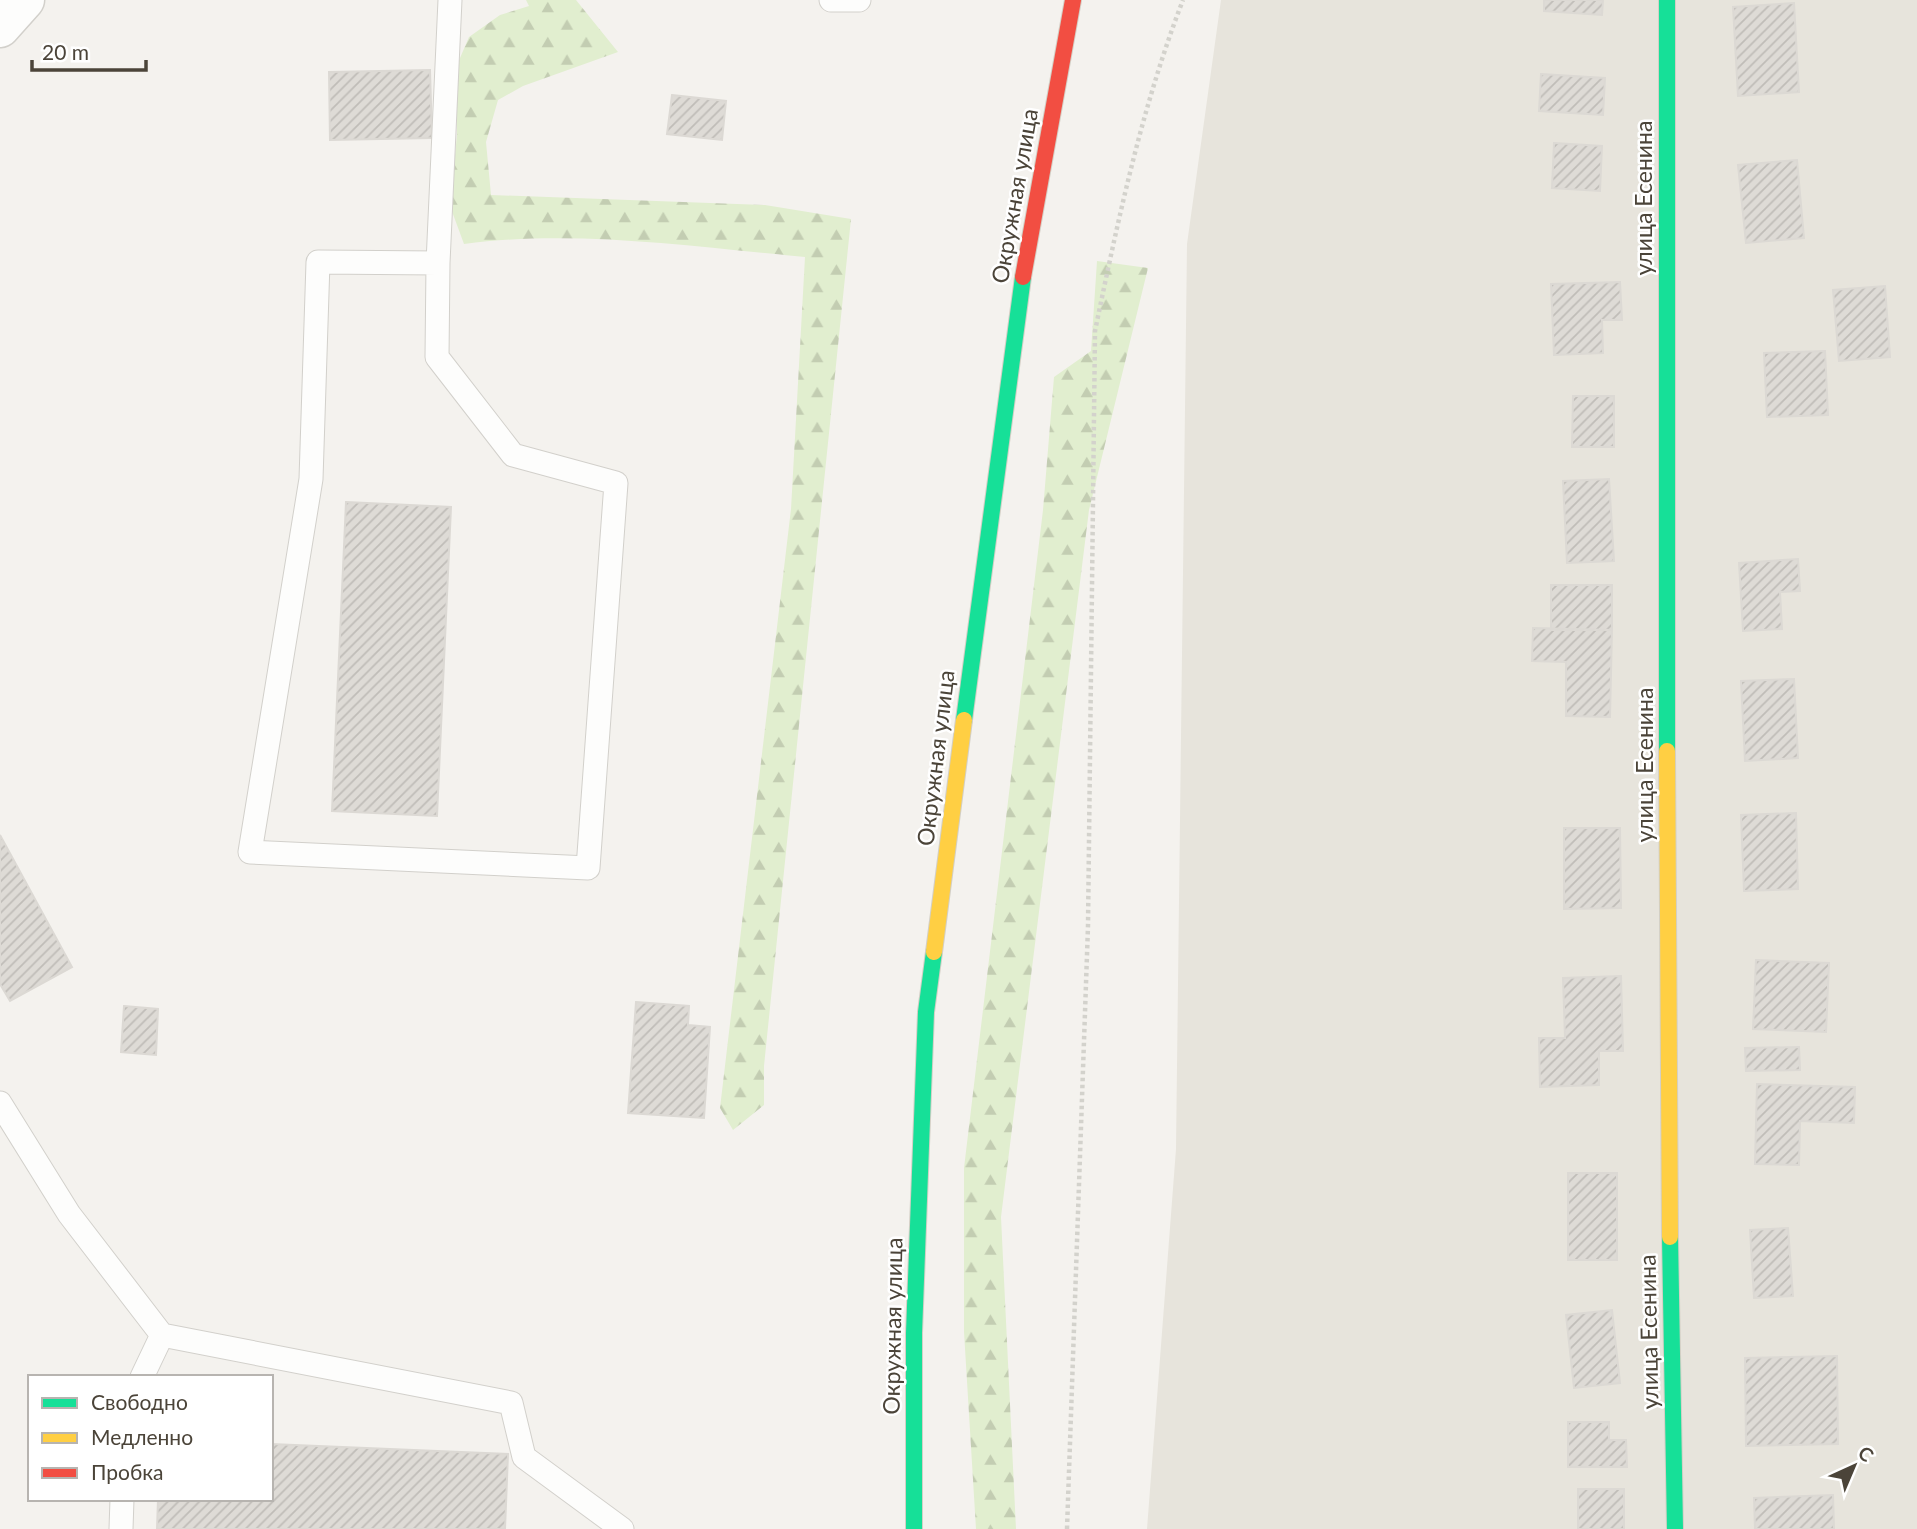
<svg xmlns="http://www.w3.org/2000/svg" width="1917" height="1529" viewBox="0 0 1917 1529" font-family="Lato,sans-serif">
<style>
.residential{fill:#e7e4dc}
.forest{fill:url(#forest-firs)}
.building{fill:url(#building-hatch);stroke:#dcd9d4;stroke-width:2}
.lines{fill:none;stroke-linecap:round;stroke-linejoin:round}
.lane-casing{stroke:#d2d0cb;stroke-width:25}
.street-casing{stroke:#d2d0cb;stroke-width:41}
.fast-casing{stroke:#d3cfc5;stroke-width:18}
.slow-casing{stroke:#d3cfc5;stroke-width:18}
.jam-casing{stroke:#d3cfc5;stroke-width:18}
.path{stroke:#d3d2cc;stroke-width:4.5;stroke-dasharray:3.5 3.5;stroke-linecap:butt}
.lane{stroke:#fdfdfc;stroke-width:23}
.street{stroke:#fdfdfc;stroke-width:38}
.fast{stroke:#16e098;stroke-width:16}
.slow{stroke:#ffcf43;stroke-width:16}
.jam{stroke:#f24e42;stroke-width:16}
.labels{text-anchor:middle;stroke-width:5;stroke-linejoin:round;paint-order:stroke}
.street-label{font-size:23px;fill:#4b4439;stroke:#fff}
</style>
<defs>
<pattern id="forest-firs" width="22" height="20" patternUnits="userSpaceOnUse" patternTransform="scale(1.75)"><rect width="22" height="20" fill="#e1eecf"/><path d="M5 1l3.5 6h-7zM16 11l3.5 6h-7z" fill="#c3cdb2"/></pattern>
<pattern id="building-hatch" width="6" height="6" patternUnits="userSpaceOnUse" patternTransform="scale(1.75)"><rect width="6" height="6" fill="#dedbd6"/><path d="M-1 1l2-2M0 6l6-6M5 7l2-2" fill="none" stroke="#c0bdb8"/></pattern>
</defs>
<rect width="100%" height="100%" fill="#f4f2ee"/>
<!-- residential -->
<path class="residential" d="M1221,0H1917V1529H1147L1176,1149L1187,244Z"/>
<!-- forest -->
<path class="forest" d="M526,0H576L618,52L523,86L498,100L486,142L491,195L765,205L851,219L764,1066V1105L733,1130L720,1108L791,509L805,257C693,247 577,229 464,244L450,206L457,135V65L469,37L500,15L529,6Z
M1097,261L1148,268L1089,510L1001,1217L1016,1529H976L964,1332V1168L1043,510L1054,377L1091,351Z"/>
<!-- building -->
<path class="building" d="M1544,0H1603L1602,15L1544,11Z
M1794,3L1799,92L1738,96L1733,7Z
M430,70L432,138L330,140L329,72Z
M1541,74L1605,78L1603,115L1539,111Z
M672,95L726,101L722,140L667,134Z
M1554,143L1602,146L1600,191L1552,188Z
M1797,160L1804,238L1746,243L1738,165Z
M1620,282L1622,320H1602L1603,353L1554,355L1551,284Z
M1885,286L1890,357L1839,361L1833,290Z
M1825,351L1828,415L1767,417L1764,353Z
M1573,396H1614V447H1572Z
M1609,479L1614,561L1567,563L1563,481Z
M346,502L451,507L437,816L332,811Z
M1798,559L1800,591L1780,592L1782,629L1743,631L1739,563Z
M1551,585H1612V630H1551Z
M1533,628L1612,630L1610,717L1566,716V662L1532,661Z
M1794,679L1798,758L1745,761L1741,681Z
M1796,813L1798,889L1744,891L1741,815Z
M1564,828H1620L1621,908L1564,909Z
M0,835L72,967L10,1001L0,984Z
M1756,960L1829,963L1826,1032L1753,1029Z
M1621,976L1623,1051H1599V1085L1540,1087L1539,1038H1565L1563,978Z
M636,1002L689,1006L688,1025L710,1027L704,1118L628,1113Z
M124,1006L158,1009L156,1055L121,1052Z
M1799,1047L1800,1070L1746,1071L1745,1048Z
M1757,1084L1855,1087L1854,1123L1800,1121L1799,1165L1755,1164Z
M1568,1173H1617V1260H1568Z
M1788,1228L1793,1296L1754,1298L1750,1230Z
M1612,1310L1620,1383L1574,1388L1566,1315Z
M1837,1356L1838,1444L1746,1446L1745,1358Z
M1568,1422H1609V1440H1626L1627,1467H1568Z
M271,1444L508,1454L505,1529H157L158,1499H271Z
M1578,1489H1624V1529H1578Z
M1833,1495L1834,1529H1755L1754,1498Z"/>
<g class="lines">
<defs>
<path id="lane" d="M831,0H859
M438,263L318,262L311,479L250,852L588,868L616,483L513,455L437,357L438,263L450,0
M0,1103L69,1214L162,1335L511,1403L524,1457L622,1529
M142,1377L162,1335
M121,1529L122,1499"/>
<path id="street" d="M0,28L25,0"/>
<path id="fast" d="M1667,0V751
M964,720L1023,277
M1670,1237L1675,1529
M914,1529V1333L926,1012L934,952"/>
<path id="slow" d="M1667,751L1670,1237
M934,952L964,720"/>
<path id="jam" d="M1023,277L1073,0"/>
</defs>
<!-- lane casing -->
<use href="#lane" class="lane-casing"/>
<!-- street casing -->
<use href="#street" class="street-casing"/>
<!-- fast casing -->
<use href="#fast" class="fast-casing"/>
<!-- slow casing -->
<use href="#slow" class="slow-casing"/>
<!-- jam casing -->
<use href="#jam" class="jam-casing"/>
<!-- path -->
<path class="path" d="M1067,1529L1088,926L1095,331C1118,220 1142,106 1183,0"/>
<!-- lane -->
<use href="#lane" class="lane"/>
<!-- street -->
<use href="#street" class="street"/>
<!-- fast -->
<use href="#fast" class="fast"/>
<!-- slow -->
<use href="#slow" class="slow"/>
<!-- jam -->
<use href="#jam" class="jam"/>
</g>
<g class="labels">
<!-- street labels -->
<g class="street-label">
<text transform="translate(1015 196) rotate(-80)" y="8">Окружная улица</text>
<text transform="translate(1644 198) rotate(-90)" y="8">улица Есенина</text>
<text transform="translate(936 758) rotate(-83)" y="8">Окружная улица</text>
<text transform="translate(1645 765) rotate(-90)" y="8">улица Есенина</text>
<text transform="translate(893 1326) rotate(-89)" y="8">Окружная улица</text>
<text transform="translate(1649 1332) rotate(-91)" y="8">улица Есенина</text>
</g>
</g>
<!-- legend -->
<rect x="28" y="1375" width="245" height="126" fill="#ffffff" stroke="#b7b4b0" stroke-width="2"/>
<rect x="42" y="1398" width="35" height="10" fill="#16e098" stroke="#b7b4b0" stroke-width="2"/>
<text x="91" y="1410" font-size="21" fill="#4b4439">Свободно</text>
<rect x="42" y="1433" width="35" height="10" fill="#ffcf43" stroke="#b7b4b0" stroke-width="2"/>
<text x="91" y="1445" font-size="21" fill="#4b4439">Медленно</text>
<rect x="42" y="1468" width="35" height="10" fill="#f24e42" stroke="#b7b4b0" stroke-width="2"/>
<text x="91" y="1480" font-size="21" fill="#4b4439">Пробка</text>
<!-- north arrow -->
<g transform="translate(1854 1466) rotate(44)" stroke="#ffffff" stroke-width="5" paint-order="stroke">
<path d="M0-5L12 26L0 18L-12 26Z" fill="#4b4439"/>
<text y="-10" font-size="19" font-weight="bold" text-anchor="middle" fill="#4b4439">С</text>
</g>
<!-- scale -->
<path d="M32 60v10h114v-10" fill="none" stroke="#4b4439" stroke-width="3.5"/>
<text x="42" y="60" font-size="21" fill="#4b4439" stroke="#ffffff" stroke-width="5" paint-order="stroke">20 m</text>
</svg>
